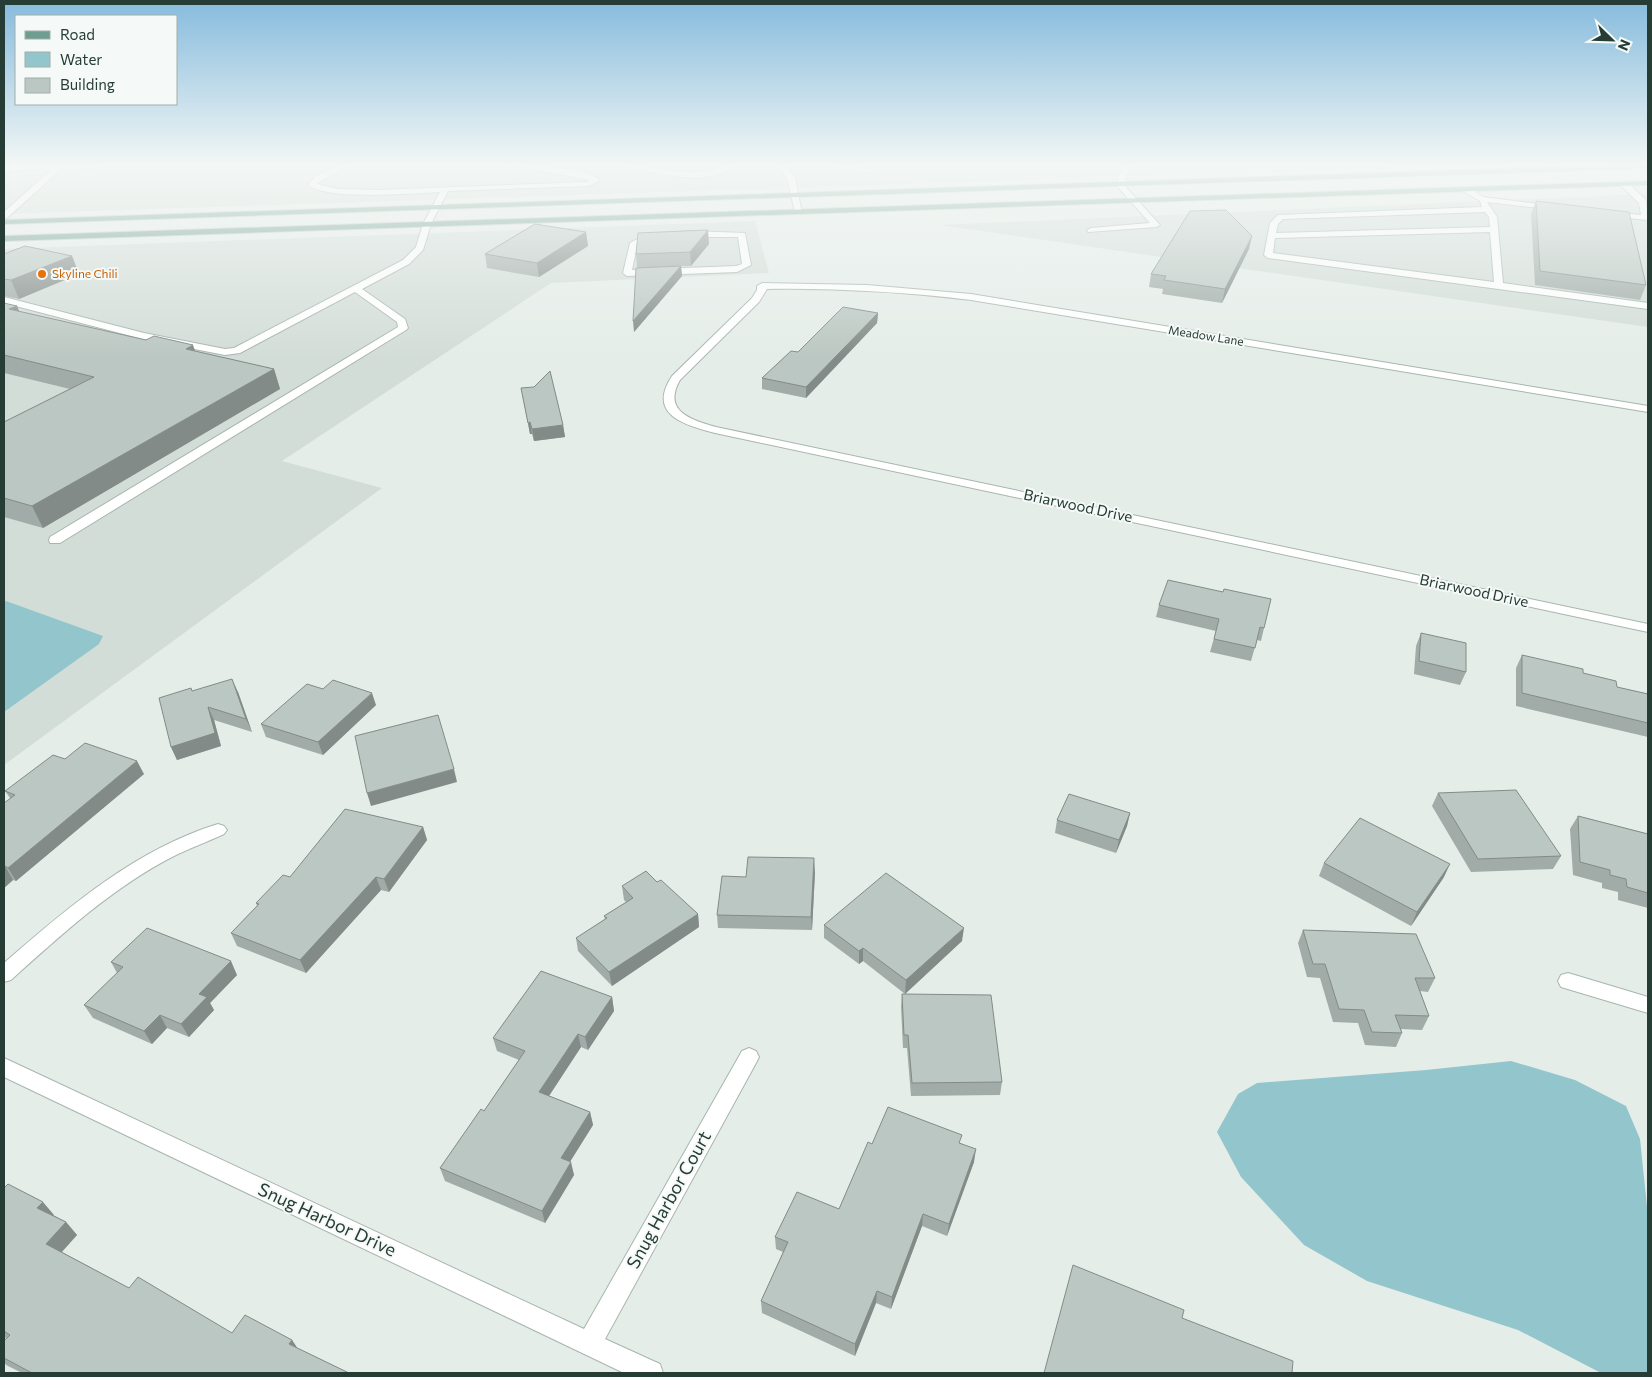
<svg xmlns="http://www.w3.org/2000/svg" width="1652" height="1377" viewBox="0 0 1652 1377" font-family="Commissioner,sans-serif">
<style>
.built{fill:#d3ddd8}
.water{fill:#93c6cc}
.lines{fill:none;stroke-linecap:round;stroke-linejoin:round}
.service-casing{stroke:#a8b5af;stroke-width:2}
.minor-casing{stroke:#a8b5af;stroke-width:2}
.primary-casing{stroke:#c2c9c6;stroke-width:2}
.service{fill:#fff;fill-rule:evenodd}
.minor{fill:#fff;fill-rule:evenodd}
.primary{fill:#6e9e8f;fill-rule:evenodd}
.wall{fill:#a1aba7}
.shaded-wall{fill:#838b88}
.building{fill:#bbc7c2;stroke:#838b88}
.food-dot{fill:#e8710a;stroke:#f5f9f7;stroke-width:2}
.labels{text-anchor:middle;stroke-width:4;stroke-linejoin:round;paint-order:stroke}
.far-food-label{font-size:12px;fill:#c56008;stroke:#f5f9f7;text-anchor:start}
.far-street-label{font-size:12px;fill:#263d35;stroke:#f5f9f7}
.street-label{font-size:15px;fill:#263d35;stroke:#f5f9f7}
.near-street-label{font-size:18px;fill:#263d35;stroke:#f5f9f7}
</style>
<rect width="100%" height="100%" fill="#e5ede9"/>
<!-- built -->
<path class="built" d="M4,165H1470L4,214Z
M1648,194V327L939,225Z
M755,221L769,273L551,283L282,461L382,488L4,765V249Z"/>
<!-- water -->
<path class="water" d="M6,601L103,636L99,644L4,712V602Z
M1511,1061L1575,1080L1626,1106L1640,1139L1648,1216V1373H1601L1518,1330L1367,1281L1304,1245L1241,1177L1217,1132L1238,1094L1257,1083L1426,1070Z"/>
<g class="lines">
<defs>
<path id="service" d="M45,165H114L110,167L61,169L7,218H4V212L52,169L4,171V167Z
M340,165H351L322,180L317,184L338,189L377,190L587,182L590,180L510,165C530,165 586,168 600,180L589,186L448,191L431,224L423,250L409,264L362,289L405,319L408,328L406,330L60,543H50L49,540L50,537L398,327L397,322L355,292L240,353L225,355L143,339L4,303V297L144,333L225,349L234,348L403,260L416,247L423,224L440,192C411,193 330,201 308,185L316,176Z
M622,165C648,165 672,173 697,172C711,172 722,165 736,165C712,185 672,176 645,171C638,169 629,169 622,165Z
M776,165H784L795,177L802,214L795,212L787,178Z
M821,165H843L870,169L874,171L870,173Z
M968,165H1033L1029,167H972Z
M1126,165H1134L1127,175L1124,185L1160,225L1156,227L1088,232L1087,230L1091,228L1150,223L1116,185L1119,175Z
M1620,181H1626L1646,200L1648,220L1607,216L1606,214L1610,212L1641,215L1639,203L1620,185Z
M1463,187H1469L1483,197L1555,206L1559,208L1555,210L1487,202L1497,217L1503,283L1648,303V309L1268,258L1264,255L1270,223L1278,215L1482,207L1480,201L1463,191ZM1485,212L1489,217L1490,227L1276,233L1278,224L1283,219ZM1490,232L1494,282L1273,253L1275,238Z
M690,231L745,233L751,265L737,272L627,276L623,273L630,243L646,234ZM690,237H738L742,264L736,266L632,270L637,246L648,239Z"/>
<path id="minor" d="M762,283L867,285L971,294L1648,406V412L971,300C903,292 835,288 767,289L759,302L680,380C662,411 691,420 716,427L1648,624V632L715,433C683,425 647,414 672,376L752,298L757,290V286Z
M218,824L224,826L227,830L224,834C207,842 188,849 172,857C112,888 61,935 11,980L4,982V963C67,908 136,849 218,824Z
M1568,973L1648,997V1013L1561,987L1558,981L1561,975Z
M749,1048L756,1051L759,1057L756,1063L605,1339L660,1364L663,1373H624L4,1077V1058L584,1329L742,1051Z"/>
<path id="primary" d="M1605,165H1648V168L4,224V220Z
M1648,181V185L4,241V236Z"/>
</defs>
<!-- service casing -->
<use href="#service" class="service-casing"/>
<!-- minor casing -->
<use href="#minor" class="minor-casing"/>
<!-- primary casing -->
<use href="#primary" class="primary-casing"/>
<!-- service -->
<use href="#service" class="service"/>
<!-- minor -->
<use href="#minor" class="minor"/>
<!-- primary -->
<use href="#primary" class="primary"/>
</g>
<!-- wall -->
<path class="wall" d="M902,165H916L914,167Z
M1536,201L1646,285L1640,300L1535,285L1531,214Z
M586,232L588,246L539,277L487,268L485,254Z
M709,244L691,266H681L682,276L634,332L637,268L636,254Z
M1249,249L1222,303L1162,294L1163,289L1149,287L1151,274Z
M4,254L72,256L79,274L19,299L4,296Z
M4,303L17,306L19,312L274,369L280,389L43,528L4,517V422L70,389L4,373Z
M878,313L877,323L806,398L762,389V378L798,352Z
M521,388L563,425L565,437L534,441L532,434H530Z
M1159,605L1264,628L1261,641L1257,640L1251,661L1210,652L1216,631L1156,617Z
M1421,633L1466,672L1460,685L1414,674L1416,646Z
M1522,655L1583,673L1617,687L1648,694V737L1516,706V668Z
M192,691L238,692L252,732L214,720L221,746L177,760L171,747Z
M376,705L323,755L266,737L261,724Z
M65,759L144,774L16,881L13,880L4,888L10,798L5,791Z
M1438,793L1561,856L1553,869L1471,872L1432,806Z
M1130,813L1127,826L1116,853L1055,833L1057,820Z
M1578,816L1648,834V908L1618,900V892L1602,888V883L1573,875L1570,829Z
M423,827L427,840L389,892L381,890L306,973L237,946L231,933L257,906L256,903L290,877Z
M1324,863L1444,877L1411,926L1319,876Z
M815,872L812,930L718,928L717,915L746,877Z
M657,882L698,914L699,927L612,986L578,951L576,938L605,919L604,916L626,902L624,900L622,886Z
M824,925L962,941L905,994L863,961L859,964L824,938Z
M1303,930L1435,978L1428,992L1420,991L1429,1016L1422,1030L1401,1029L1402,1033L1396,1047L1365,1045L1358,1023L1333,1022L1320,978L1307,977L1298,943Z
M111,962L237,975L210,1003L214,1010L189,1037L167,1028L152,1044L93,1018L84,1005L117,973Z
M902,994L1002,1082L1000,1095L911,1096L907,1048H903L901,1007Z
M612,997L614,1011L588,1050L581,1047L549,1096L590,1112L593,1125L570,1162L574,1175L545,1223L445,1181L440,1168L484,1111L519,1060L497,1051L493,1038Z
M961,1143L974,1162L947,1236L922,1226L891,1309L876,1303L855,1356L762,1313L761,1301L783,1252L776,1249L775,1237L839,1209Z
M4,1188L66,1222L77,1235L62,1252L129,1288L232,1333L292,1340L297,1348L349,1373H22L6,1365L4,1362V1341L6,1338L4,1337Z"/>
<!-- shaded-wall -->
<path class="shaded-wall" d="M708,230L709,244L691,266L690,252Z
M586,232L588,246L539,277L537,263Z
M1252,236L1249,249L1222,303L1225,289Z
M72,256L79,274L19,299L11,280Z
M681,266L682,276L634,332L633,321Z
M17,306L25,325L9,309Z
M878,313L877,323L806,398V387Z
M193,345L200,365L186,349Z
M274,369L280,389L43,528L32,506Z
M530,422L532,434H530L528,423Z
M563,425L565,437L534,441L532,429Z
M232,679L238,692L252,732L246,719Z
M372,693L376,705L323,755L318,742Z
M208,707L214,720L221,746L177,760L171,747Z
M137,761L144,774L16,881L8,868Z
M454,769L457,782L371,806L367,793Z
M1130,813L1127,826L1116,853L1119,840Z
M423,827L427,840L389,892L384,879Z
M814,858L815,872L812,930L811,917Z
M1450,864L1444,877L1411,926L1417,912Z
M5,866L13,880L4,888V867Z
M376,877L381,890L306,973L300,960Z
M698,914L699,927L612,986L609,972Z
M964,928L962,941L905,994L906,980Z
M863,948V961L859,964V951Z
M231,961L237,975L210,1003L214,1010L189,1037L181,1024L199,994Z
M612,997L614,1011L588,1050L585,1037Z
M160,1015L167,1028L152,1044L144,1031Z
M578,1034L581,1047L543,1105L539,1092Z
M590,1112L593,1125L564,1171L561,1158Z
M976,1149L974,1162L947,1236L949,1224Z
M571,1162L574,1175L545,1223L542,1211Z
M43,1202L54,1215L49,1221L37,1208Z
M923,1214L922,1226L891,1309L892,1297Z
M66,1222L77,1235L57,1257L46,1244Z
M877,1291L876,1303L855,1356V1344Z
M292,1340L300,1352L289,1344Z"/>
<!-- building -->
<path class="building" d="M1536,201L1629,212L1646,285L1540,271Z
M1226,210L1252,236L1225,289L1164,280L1166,276L1151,274L1190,211Z
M535,224L586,232L537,263L485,254Z
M708,230L690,252L636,254L638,233Z
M25,246L72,256L11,280L4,279V254Z
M681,266L633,321L636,268Z
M4,303L17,306L9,309L146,340L154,336L193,345L186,349L274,369L32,506L4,498V422L94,377L4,355Z
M843,307L878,313L806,387L762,378L791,351L798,352Z
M550,371L563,425L532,429L530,422L528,423L521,388L534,387Z
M1168,580L1223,592L1224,589L1271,599L1264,628L1260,627L1255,648L1214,639L1219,619L1159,605Z
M1421,633L1466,643V672L1419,661Z
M1522,655L1583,669V673L1616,681L1617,687L1648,694V723L1522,693Z
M232,679L246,719L208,707L215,733L171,747L159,698L191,688L192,691Z
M333,680L372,693L318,742L261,724L307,684L323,689Z
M438,715L454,769L367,793L355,736Z
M85,743L137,761L8,868L5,866L4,867V803L15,795L5,791L53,755L65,759Z
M1516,790L1561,856L1478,859L1438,793Z
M1069,794L1130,813L1119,840L1057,820Z
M345,809L423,827L384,879L376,877L300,960L231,933L259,904L256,903L283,875L290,877Z
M1578,816L1648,834V893L1627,887L1626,879L1610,875V870L1580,862Z
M1360,818L1450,864L1417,912L1324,863Z
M748,857L814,858L811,917L717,915L722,876L746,877Z
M646,871L657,882L661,880L698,914L609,972L576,938L607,918L604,916L633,898L622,886Z
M886,873L964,928L906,980L863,948L859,951L824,925Z
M147,928L231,961L199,994L207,997L181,1024L160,1015L144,1031L84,1005L123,967L111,962Z
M1303,930L1416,934L1435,978H1415L1429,1016L1395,1015L1402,1033L1372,1032L1364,1010L1339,1009L1325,964H1313Z
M541,971L612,997L585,1037L578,1034L539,1092L590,1112L561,1158L571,1162L542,1211L440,1168L481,1109L484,1111L525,1051L493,1038Z
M902,994L991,995L1002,1082L912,1083L908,1035H904Z
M888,1107L962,1135L959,1143L976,1149L949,1224L923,1214L892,1297L877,1291L855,1344L761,1301L788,1242L775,1237L797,1192L839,1209L868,1142L872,1144Z
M8,1184L43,1202L37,1208L66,1222L46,1244L129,1288L138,1277L232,1333L245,1315L292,1340L289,1344L349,1373H32L4,1358V1341L10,1335L4,1331V1188Z
M1073,1265L1184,1310L1182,1318L1293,1361L1292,1373H1044Z"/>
<!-- sky -->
<linearGradient id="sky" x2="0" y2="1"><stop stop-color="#86bbdd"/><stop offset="0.46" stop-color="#f3f7f5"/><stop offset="1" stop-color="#f3f7f5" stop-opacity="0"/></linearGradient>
<rect width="1652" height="358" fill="url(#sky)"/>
<!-- markers -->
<circle class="food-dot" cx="42" cy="274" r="5"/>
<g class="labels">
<!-- far-food labels -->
<g class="far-food-label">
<text x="52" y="278">Skyline Chili</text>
</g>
<!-- far-street labels -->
<g class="far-street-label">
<text transform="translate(1206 336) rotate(9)" y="4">Meadow Lane</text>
</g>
<!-- street labels -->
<g class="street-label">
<text transform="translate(1078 506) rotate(12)" y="5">Briarwood Drive</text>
<text transform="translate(1474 591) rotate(12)" y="5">Briarwood Drive</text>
</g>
<!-- near-street labels -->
<g class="near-street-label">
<text transform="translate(669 1200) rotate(-61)" y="6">Snug Harbor Court</text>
<text transform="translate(327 1220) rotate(25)" y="6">Snug Harbor Drive</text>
</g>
</g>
<!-- border -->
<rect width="1652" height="1377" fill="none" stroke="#263d35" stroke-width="10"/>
<!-- legend -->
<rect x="15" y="15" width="162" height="90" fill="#f5f9f7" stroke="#a2aea9"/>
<rect x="25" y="31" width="25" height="8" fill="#6e9e8f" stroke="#a2aea9"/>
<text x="60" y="40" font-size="15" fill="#263d35">Road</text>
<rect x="25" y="52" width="25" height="15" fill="#93c6cc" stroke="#a2aea9"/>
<text x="60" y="65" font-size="15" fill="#263d35">Water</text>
<rect x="25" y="78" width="25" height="15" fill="#bbc7c2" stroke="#a2aea9"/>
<text x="60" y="90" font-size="15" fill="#263d35">Building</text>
<!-- north arrow -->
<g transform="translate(1612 40) rotate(113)" stroke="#f5f9f7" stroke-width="4" paint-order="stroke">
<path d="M0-4L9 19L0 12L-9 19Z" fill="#263d35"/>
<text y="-8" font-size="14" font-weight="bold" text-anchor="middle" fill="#263d35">N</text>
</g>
</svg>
